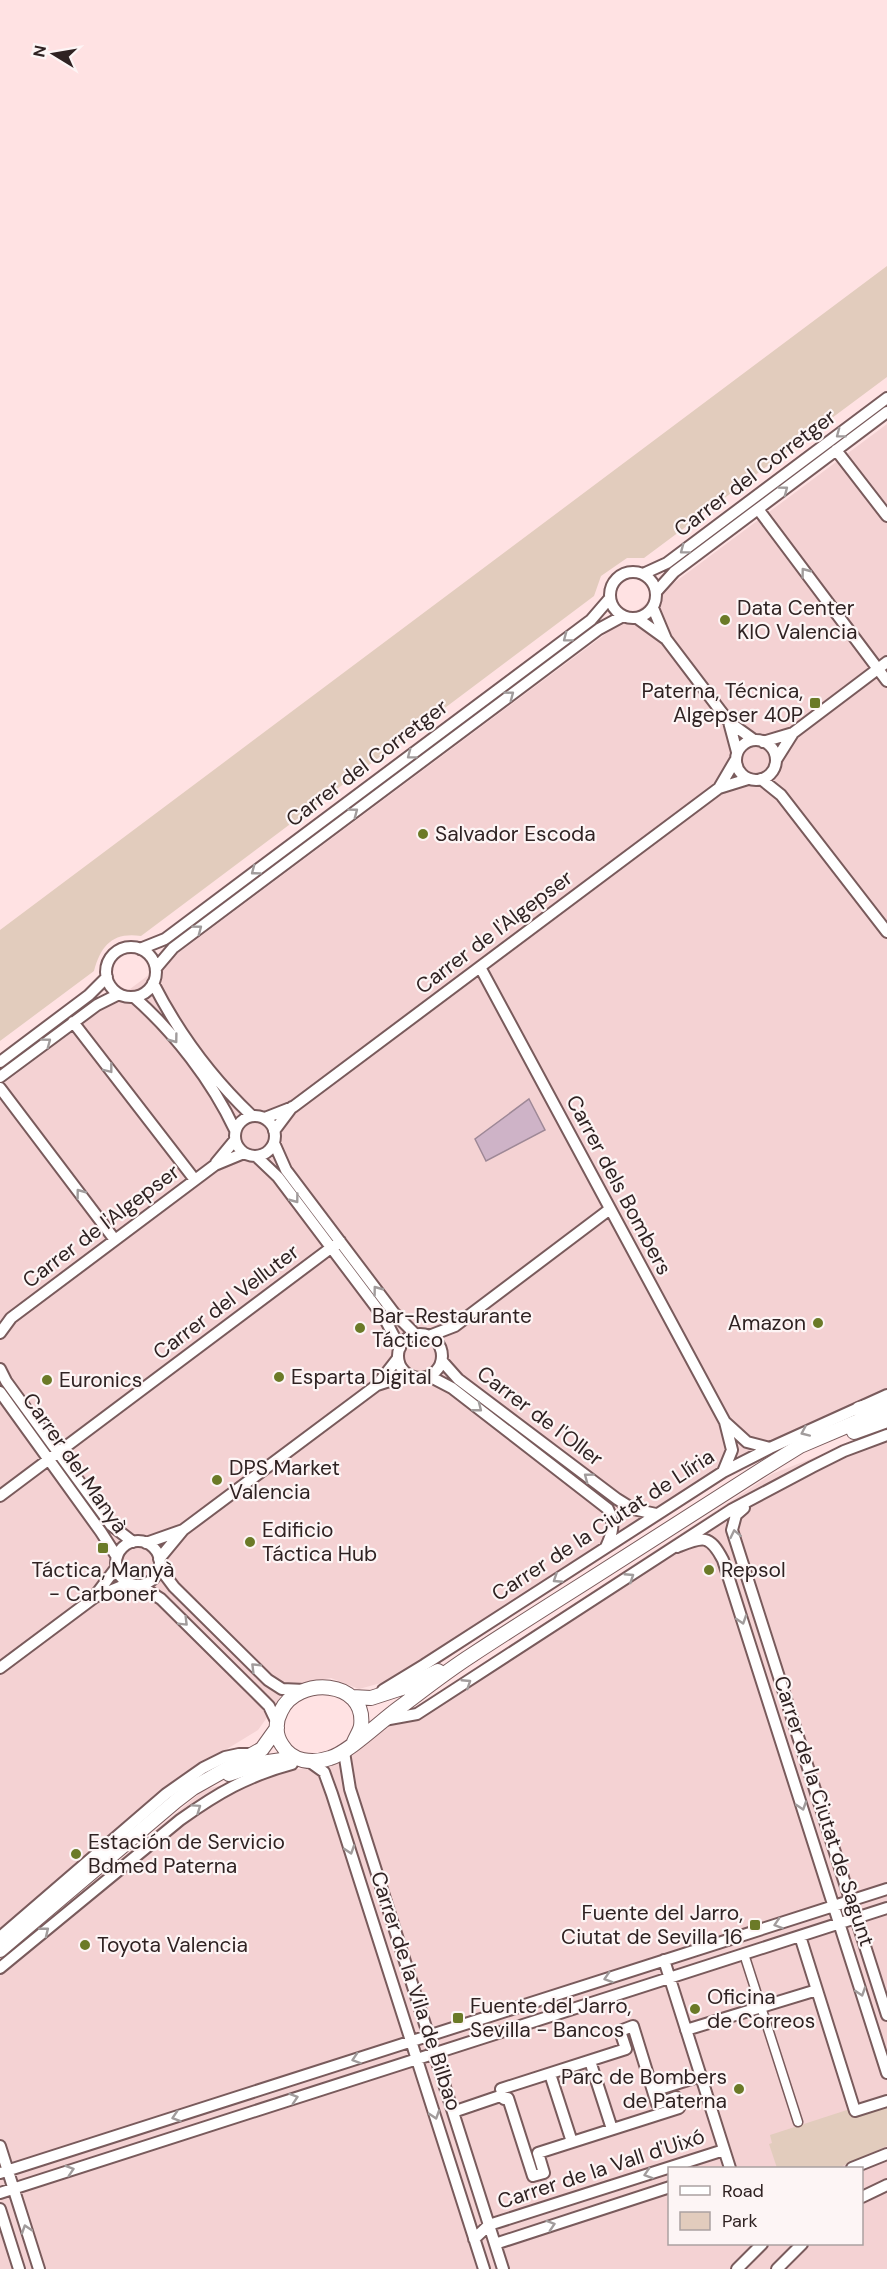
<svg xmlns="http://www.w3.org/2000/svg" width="887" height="2269" viewBox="0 0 887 2269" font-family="'DM Sans',sans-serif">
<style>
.built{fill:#f4d2d3;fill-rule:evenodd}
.green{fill:#e2ccbd}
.water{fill:#ceb3c7;stroke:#9e8896;stroke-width:1.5}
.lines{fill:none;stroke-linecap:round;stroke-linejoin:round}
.pedestrian-casing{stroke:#795b5c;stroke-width:11}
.minor-casing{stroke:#795b5c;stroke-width:14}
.tertiary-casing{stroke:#795b5c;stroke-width:16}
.pedestrian{stroke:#fff;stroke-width:8}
.minor{stroke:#fff;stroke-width:10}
.tertiary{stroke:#fff;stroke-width:14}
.oneway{stroke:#a19c9c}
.poi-dot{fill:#6b7a27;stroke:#fdf5f5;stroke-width:2}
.labels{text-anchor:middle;stroke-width:4.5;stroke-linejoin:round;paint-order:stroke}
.street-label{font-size:21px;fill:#2f2222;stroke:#fdf5f5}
.poi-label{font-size:21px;fill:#2f2222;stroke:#fdf5f5;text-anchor:start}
</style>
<rect width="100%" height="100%" fill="#ffe2e3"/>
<!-- built -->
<path class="built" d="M887,424V1400L748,1464L446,1659L421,1672L359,1689L331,1678L297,1684L271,1712L258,1730L209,1760L0,1942V1086Z
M887,1429V2269H0V1959L205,1789L293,1769H310L350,1756L358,1745L772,1474ZM670,2168H862V2244H670Z"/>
<!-- green -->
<path class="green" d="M887,266V377L644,558H627L601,576L594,596L141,936C113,932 101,945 94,971L0,1041V930Z
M887,2107V2146L838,2168H777L769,2144L772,2143L770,2135L850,2109L856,2116Z"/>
<!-- water -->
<path class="water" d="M529,1099L545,1130L486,1161L475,1139Z"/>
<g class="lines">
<defs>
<path id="pedestrian" d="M744,1954L798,2122"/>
<path id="minor" d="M836,450L887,516
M758,509L887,681
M610 595a23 23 0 1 1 46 0a23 23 0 1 1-46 0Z
M643,574L667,563L887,398
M656,592L674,572L887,412
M653,608L666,639L729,722L754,740
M637,618L666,639
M729,722L737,752
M736 760a20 20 0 1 1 40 0a20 20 0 1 1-40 0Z
M763,742L793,733L887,662
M776,760L793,733
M761,779L781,795L887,932
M719,788L736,759
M106 972a25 25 0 1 1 50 0a25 25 0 1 1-50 0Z
M140,949L165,939L591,620L610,598
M480,967L725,1422L732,1450L723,1472
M156,968L173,948L599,629L623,616
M153,983C178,1032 213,1079 252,1116
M134,997C174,1032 212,1081 235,1130
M73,1022L195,1180
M0,1062L89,995L107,977
M0,1077L97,1005L119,994
M0,1088L115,1240
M235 1136a20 20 0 1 1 40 0a20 20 0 1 1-40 0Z
M265,1118L293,1107L719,788L748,779
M274,1131L292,1107
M274,1143L286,1170L394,1313L415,1334
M256,1156L278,1177L385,1319L400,1348
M216,1163L235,1140
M0,1333L11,1318L215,1165L244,1153
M398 1356a22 22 0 1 1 44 0a22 22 0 1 1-44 0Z
M429,1336L455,1326L610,1209
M442,1361L458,1379L617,1499L633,1509L656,1514
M0,1369L6,1381L111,1525L133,1542
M429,1376L452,1388L608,1509C615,1524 613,1532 606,1547
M377,1385L408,1375
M0,1392L101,1532L117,1557
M725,1422L747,1442L770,1448
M0,1496L340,1241
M744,1508L736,1515L732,1530L887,2015
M116 1563a22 22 0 1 1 44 0a22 22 0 1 1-44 0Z
M146,1543L183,1530
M677,1547C702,1537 709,1533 723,1560L887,2073
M159,1559L183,1530L377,1385L398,1358
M159,1567L174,1587L268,1680L282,1689L305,1690
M139,1585L161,1599L256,1693L269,1706L277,1723
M95,1596L116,1568
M0,1668L95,1597L129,1583
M383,1690L424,1665L723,1472L770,1448L887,1395
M384,1720L417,1714L731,1510L812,1467L844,1451L887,1435
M344,1752L350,1789L503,2269
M310,1762L324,1772L332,1794L484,2269
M800,1936L855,2111L887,2101
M0,1937L166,1794L203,1768L225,1757L239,1754H250
M664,1960L730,2168
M0,1968L180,1820C218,1793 247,1776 292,1764
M633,2026L657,2104L676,2097L679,2108L538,2153L544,2173L533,2176L508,2098L504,2099L501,2089L626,2049L620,2031Z
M686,2030L817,1990
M590,2061L612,2129
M550,2074L572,2142
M653,2091L701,2076
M453,2112L503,2095
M0,2146L39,2269
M852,2168L887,2154
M0,2173L887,1889
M0,2193L887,1908
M862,2197L887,2185
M0,2209L19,2269
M474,2239L489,2225L724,2150
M495,2244L670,2187
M737,2269L762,2244
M777,2269L802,2244"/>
<path id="tertiary" d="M859,1409L885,1402
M854,1432L887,1420
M352,1697L371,1698L405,1687L438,1671
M354,1742C356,1737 360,1731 361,1726C367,1679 297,1676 281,1711C275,1722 275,1735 282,1745C292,1762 312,1764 330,1758C348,1753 381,1721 399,1708C423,1690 447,1671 472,1655C510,1630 548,1606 586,1582C646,1544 706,1506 766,1467L800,1446L887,1409
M229,1774L261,1763L296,1758
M0,1950L176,1801L193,1788L262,1749L277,1728"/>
</defs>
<!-- pedestrian casing -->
<use href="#pedestrian" class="pedestrian-casing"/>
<!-- minor casing -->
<use href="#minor" class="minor-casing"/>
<!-- tertiary casing -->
<use href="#tertiary" class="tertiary-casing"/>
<!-- pedestrian -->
<use href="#pedestrian" class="pedestrian"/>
<!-- minor -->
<use href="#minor" class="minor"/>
<!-- tertiary -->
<use href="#tertiary" class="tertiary"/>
</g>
<!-- one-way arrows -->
<defs><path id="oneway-chevron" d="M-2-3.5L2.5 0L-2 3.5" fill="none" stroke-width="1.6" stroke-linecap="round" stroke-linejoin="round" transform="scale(1.5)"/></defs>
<g class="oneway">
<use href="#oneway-chevron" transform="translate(840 434) rotate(143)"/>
<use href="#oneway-chevron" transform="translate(784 490) rotate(-37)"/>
<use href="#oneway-chevron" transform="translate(684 550) rotate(143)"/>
<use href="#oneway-chevron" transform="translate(805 572) rotate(-127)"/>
<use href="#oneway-chevron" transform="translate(567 638) rotate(143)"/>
<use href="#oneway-chevron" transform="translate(510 695) rotate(-37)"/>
<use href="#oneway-chevron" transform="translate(411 755) rotate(143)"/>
<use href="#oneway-chevron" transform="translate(354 812) rotate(-37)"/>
<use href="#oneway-chevron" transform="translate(255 871) rotate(143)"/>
<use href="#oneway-chevron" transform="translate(198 929) rotate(-37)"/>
<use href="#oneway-chevron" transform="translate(174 1039) rotate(53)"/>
<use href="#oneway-chevron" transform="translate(47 1042) rotate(-37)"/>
<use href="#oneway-chevron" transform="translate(109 1069) rotate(52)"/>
<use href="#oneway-chevron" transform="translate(80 1193) rotate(-127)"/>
<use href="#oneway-chevron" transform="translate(295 1199) rotate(53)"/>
<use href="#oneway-chevron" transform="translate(377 1290) rotate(-127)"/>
<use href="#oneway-chevron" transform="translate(478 1408) rotate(38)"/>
<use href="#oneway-chevron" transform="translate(805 1432) rotate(156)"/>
<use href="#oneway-chevron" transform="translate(588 1477) rotate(-143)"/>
<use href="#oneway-chevron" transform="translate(735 1534) rotate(-102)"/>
<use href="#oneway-chevron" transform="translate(630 1577) rotate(-33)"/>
<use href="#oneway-chevron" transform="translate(557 1579) rotate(147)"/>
<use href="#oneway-chevron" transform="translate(742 1620) rotate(72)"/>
<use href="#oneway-chevron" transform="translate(184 1622) rotate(45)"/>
<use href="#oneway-chevron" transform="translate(255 1667) rotate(-135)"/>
<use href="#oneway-chevron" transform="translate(467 1683) rotate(-33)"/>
<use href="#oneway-chevron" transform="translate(802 1806) rotate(72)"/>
<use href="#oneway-chevron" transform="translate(197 1808) rotate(-35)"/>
<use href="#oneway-chevron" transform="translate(350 1850) rotate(72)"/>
<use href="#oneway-chevron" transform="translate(778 1924) rotate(162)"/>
<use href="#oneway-chevron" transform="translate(45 1931) rotate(-39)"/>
<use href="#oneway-chevron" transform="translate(608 1978) rotate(162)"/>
<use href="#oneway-chevron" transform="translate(861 1992) rotate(72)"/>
<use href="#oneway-chevron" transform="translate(356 2059) rotate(162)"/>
<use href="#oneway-chevron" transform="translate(294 2098) rotate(-18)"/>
<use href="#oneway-chevron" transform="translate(435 2115) rotate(72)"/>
<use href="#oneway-chevron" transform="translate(176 2117) rotate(162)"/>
<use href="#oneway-chevron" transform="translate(70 2170) rotate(-18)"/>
<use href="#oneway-chevron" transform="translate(648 2174) rotate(162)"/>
<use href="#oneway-chevron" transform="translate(551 2225) rotate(-18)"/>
<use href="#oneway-chevron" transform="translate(26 2229) rotate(-108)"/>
</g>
<!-- markers -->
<g class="poi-dot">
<circle cx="725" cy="620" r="6"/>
<rect x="809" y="697" width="12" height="12" rx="3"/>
<circle cx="423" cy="834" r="6"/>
<circle cx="818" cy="1323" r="6"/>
<circle cx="360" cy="1328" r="6"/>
<circle cx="279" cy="1377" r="6"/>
<circle cx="47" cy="1380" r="6"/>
<circle cx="217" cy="1480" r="6"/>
<circle cx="250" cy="1542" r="6"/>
<rect x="97" y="1542" width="12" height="12" rx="3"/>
<circle cx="709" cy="1570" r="6"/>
<circle cx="76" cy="1854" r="6"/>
<rect x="749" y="1919" width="12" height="12" rx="3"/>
<circle cx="85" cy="1945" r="6"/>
<circle cx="695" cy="2009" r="6"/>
<rect x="452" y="2012" width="12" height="12" rx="3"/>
<circle cx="739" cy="2089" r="6"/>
</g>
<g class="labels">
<!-- street labels -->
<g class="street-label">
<text transform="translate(755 473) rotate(-37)" y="7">Carrer del Corretger</text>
<text transform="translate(367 763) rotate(-37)" y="7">Carrer del Corretger</text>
<text transform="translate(494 932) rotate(-37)" y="7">Carrer de l'Algepser</text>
<text transform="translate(619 1185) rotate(62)" y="7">Carrer dels Bombers</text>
<text transform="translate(101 1226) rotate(-37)" y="7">Carrer de l'Algepser</text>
<text transform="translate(226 1302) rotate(-37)" y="7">Carrer del Velluter</text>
<text transform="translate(540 1416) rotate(37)" y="7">Carrer de l'Oller</text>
<text transform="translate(75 1463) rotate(55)" y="7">Carrer del Manyà</text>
<text transform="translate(603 1525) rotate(-33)" y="7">Carrer de la Ciutat de Llíria</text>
<text transform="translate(824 1811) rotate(72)" y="7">Carrer de la Ciutat de Sagunt</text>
<text transform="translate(416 1991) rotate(72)" y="7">Carrer de la Vila de Bilbao</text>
<text transform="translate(601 2169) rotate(-18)" y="7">Carrer de la Vall d'Uixó</text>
</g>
<!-- poi labels -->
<g class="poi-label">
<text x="737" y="615">Data Center<tspan x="737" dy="24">KIO Valencia</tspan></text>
<text x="803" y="698" text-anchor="end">Paterna, Técnica,<tspan x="803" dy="24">Algepser 40P</tspan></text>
<text x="435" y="841">Salvador Escoda</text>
<text x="372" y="1323">Bar-Restaurante<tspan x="372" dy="24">Táctico</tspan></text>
<text x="806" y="1330" text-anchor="end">Amazon</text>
<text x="291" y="1384">Esparta Digital</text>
<text x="59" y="1387">Euronics</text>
<text x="229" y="1475">DPS Market<tspan x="229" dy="24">Valencia</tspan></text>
<text x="262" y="1537">Edificio<tspan x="262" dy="24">Táctica Hub</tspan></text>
<text x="103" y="1577" text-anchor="middle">Táctica, Manyà<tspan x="103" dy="24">- Carboner</tspan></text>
<text x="721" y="1577">Repsol</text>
<text x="88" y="1849">Estación de Servicio<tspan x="88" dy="24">Bdmed Paterna</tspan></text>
<text x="743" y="1920" text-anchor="end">Fuente del Jarro,<tspan x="743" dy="24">Ciutat de Sevilla 16</tspan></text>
<text x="97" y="1952">Toyota Valencia</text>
<text x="707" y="2004">Oficina<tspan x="707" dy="24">de Correos</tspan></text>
<text x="470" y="2013">Fuente del Jarro,<tspan x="470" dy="24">Sevilla - Bancos</tspan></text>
<text x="727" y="2084" text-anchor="end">Parc de Bombers<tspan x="727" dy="24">de Paterna</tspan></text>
</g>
</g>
<!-- legend -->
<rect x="668" y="2167" width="195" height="78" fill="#fdf5f5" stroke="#aba1a1" stroke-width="1.5"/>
<rect x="680" y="2186" width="30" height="9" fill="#ffffff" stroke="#aba1a1" stroke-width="1.5"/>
<text x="722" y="2197" font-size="18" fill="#2f2222">Road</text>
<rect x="680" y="2212" width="30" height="18" fill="#e2ccbd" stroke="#aba1a1" stroke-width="1.5"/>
<text x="722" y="2227" font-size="18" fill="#2f2222">Park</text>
<!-- north arrow -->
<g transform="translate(54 54) rotate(281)" stroke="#fdf5f5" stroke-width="4.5" paint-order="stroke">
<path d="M0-4.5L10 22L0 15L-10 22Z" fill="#2f2222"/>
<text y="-9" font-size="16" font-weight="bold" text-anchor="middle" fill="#2f2222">N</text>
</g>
</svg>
